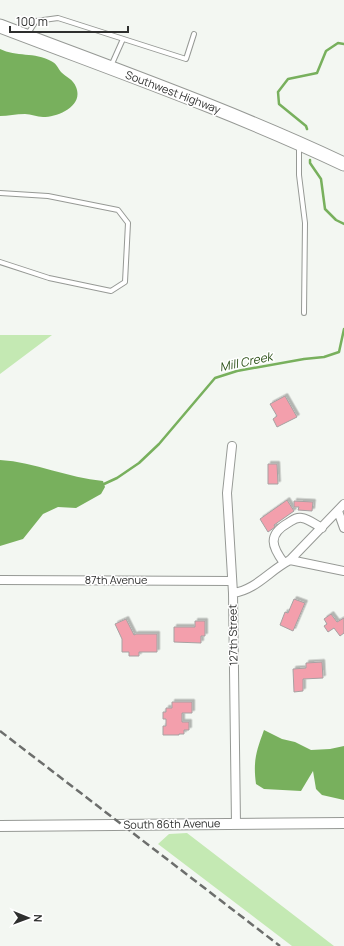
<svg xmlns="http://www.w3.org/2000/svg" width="344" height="946" viewBox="0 0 344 946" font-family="Manrope,sans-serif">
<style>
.green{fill:#c4e9b3}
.water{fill:#78b05d}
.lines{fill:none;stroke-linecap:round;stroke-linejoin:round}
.stream{stroke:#78b05d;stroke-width:2.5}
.building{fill:#f39fac;stroke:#a7a1a2;filter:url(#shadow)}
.service-casing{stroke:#969995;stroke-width:6}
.minor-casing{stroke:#969995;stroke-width:10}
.tertiary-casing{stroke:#969995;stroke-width:12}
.primary-casing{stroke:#969995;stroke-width:15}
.service{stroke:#fff;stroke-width:4}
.minor{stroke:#fff;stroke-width:8}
.tertiary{stroke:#fff;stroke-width:10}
.primary{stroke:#fff;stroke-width:13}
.rail{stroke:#6c6e6c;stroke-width:2.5;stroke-dasharray:8 4;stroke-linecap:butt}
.labels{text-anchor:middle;stroke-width:3;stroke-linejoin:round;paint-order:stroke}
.street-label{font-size:11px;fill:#2e2f2e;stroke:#fff}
.water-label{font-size:12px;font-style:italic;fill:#2b5017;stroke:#fff}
</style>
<defs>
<filter id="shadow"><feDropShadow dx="2.5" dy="-2.5" stdDeviation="0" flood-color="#0004"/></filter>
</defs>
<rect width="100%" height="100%" fill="#f3f7f2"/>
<!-- green -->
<path class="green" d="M0,335H52L0,374Z
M187,833L334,946H292L158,844L169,834Z"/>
<!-- water -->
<path class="water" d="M0,49C16,57 35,52 51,61C56,63 58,68 61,72C67,78 73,79 76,87C84,106 58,117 43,117C37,117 31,114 25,114C16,114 8,116 0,116Z
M0,460C35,462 68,478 103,481L105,487L101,494L76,508L58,507L43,514L23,539L0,546Z
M264,730L282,739L295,742L311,750L330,749L344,746V800L322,795L316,789L313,771L301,791L264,789L256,784C253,761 256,752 264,730Z"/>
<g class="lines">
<!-- stream -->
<path class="stream" d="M307,129L306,126L279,104L278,92L288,79L317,73L326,51L338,43L344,44
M310,160V163L321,179L325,209L336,220L344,224
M104,484L117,478L139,463L159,444L215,378L237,371L304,359L324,357L339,352L344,329"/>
</g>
<!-- building -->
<path class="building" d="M285,396L297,417L277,427L273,419L277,416L270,404Z
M268,464H277L278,484H268Z
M287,500L294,511L274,525L275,527L268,532L260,519Z
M294,501L313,502L312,511L298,510L299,507H294Z
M294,599L305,603L293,631L280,625L285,612L288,613Z
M331,614L337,622L344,618V633L340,636L334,628L328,632L324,626L327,624L324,619Z
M126,619L134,635L136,634H157V652H139V656H129V652H122V639L115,624Z
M195,621H205V636H201V643L174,642V627H195Z
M322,662L323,678L303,679V691L294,692L293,669L306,668V663Z
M172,702H192V713H182V722H189V730H184V734H179V735H163V726H166V719H163V712H166V708H172Z"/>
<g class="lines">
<defs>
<path id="service" d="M27,35L36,21L58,18L186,59L194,34
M111,66L123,39
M299,145V175L305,223L304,313
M0,193L48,196L118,210L128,223L125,282L111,291L49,278L0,262"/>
<path id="minor" d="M232,446L227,493L233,593L236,824
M338,511L344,528
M290,560L344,571
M284,563C272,547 267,535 288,523C293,520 296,517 302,518C309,519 316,525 322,528
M0,580L232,581
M233,593C256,590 270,570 290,560L344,504"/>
<path id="tertiary" d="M0,826L344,823"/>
<path id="primary" d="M0,26C115,70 232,111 344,164"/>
</defs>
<!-- service casing -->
<use href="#service" class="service-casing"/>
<!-- minor casing -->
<use href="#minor" class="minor-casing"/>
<!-- tertiary casing -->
<use href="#tertiary" class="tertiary-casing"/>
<!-- primary casing -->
<use href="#primary" class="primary-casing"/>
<!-- service -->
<use href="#service" class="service"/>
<!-- minor -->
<use href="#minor" class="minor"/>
<!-- tertiary -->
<use href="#tertiary" class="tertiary"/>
<!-- primary -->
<use href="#primary" class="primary"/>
<!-- rail -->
<path class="rail" d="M0,731L280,946"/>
</g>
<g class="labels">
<!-- street labels -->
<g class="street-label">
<text transform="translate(173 92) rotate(21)" y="4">Southwest Highway</text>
<text x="116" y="584">87th Avenue</text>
<text transform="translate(233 635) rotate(-91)" y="4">127th Street</text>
<text transform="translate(172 824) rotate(-1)" y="4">South 86th Avenue</text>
</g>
<!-- water labels -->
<g class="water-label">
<text transform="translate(246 362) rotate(-12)" y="4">Mill Creek</text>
</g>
</g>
<!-- north arrow -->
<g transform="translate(28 918) rotate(91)" stroke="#ffffff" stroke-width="3" paint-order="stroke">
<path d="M0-3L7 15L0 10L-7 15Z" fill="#2e2f2e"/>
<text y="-6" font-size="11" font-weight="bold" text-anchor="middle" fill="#2e2f2e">N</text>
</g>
<!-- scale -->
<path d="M10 26v6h118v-6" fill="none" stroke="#2e2f2e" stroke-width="2"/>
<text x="16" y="26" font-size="12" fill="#2e2f2e" stroke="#ffffff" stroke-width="3" paint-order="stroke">100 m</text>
</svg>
